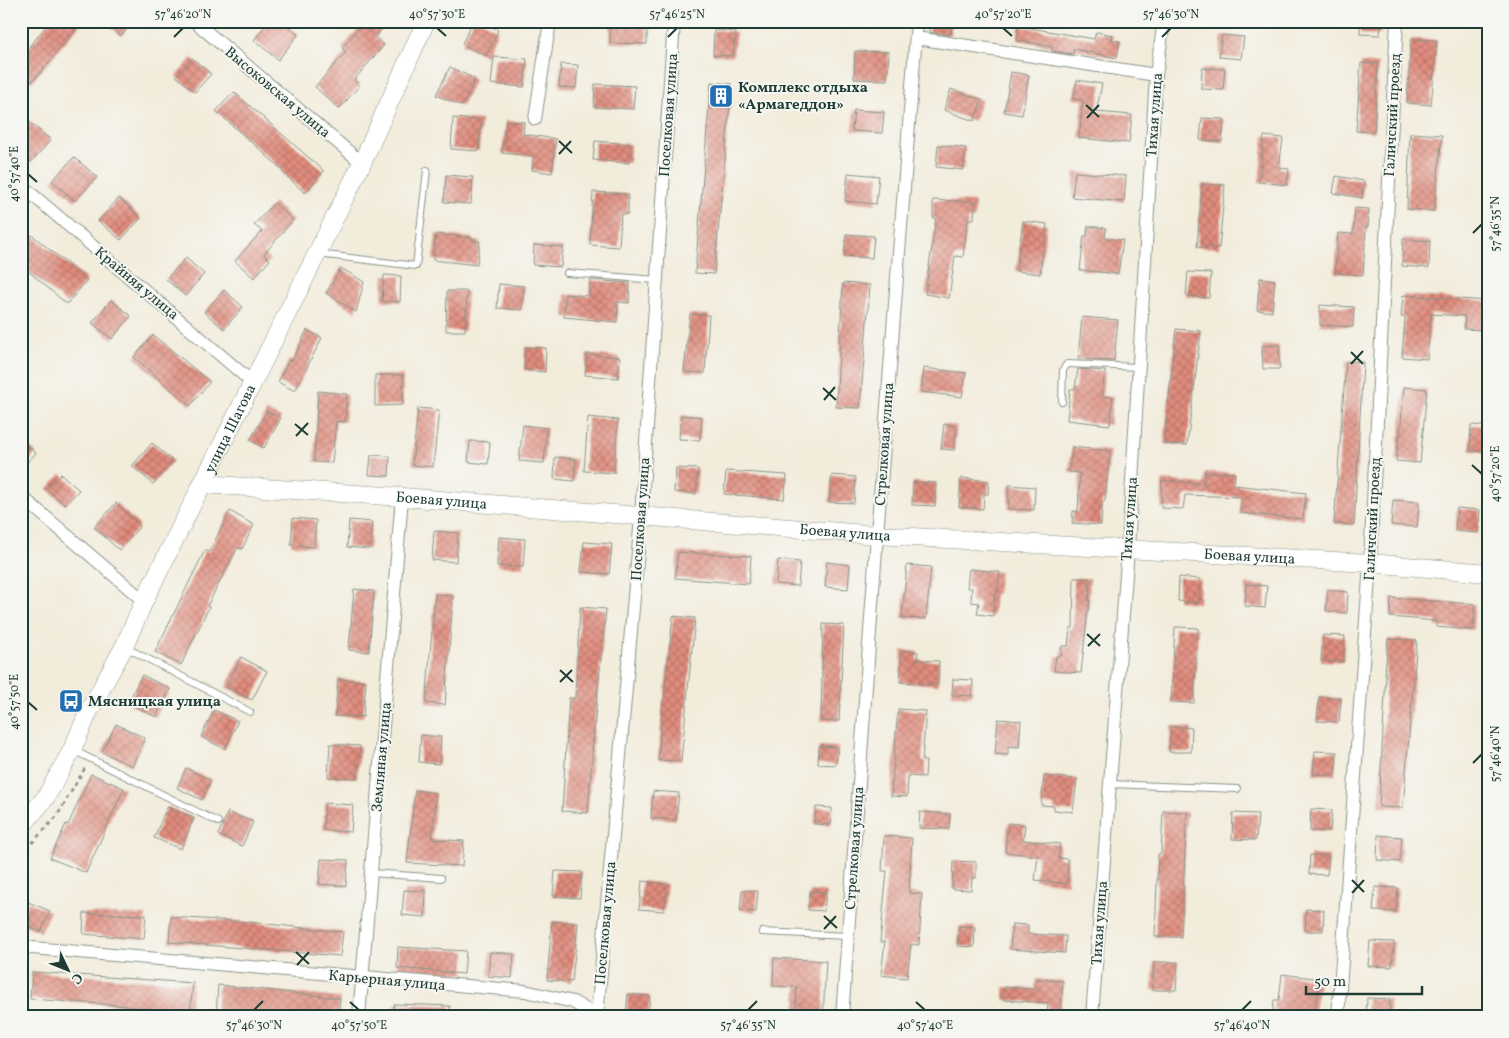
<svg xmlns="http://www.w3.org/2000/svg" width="1509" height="1038" viewBox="0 0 1509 1038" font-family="Vollkorn,serif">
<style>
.building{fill:url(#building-cross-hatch)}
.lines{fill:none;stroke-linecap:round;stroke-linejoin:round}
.lane-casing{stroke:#889488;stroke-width:8}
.street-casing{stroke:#889488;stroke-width:14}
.secondary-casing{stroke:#889488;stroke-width:19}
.path{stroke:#889488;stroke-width:2.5;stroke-dasharray:4 4;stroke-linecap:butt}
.lane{stroke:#fff;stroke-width:6}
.street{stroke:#fff;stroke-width:12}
.secondary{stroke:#fff;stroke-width:18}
.ticks{fill:none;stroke:#1f3d34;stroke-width:2}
.labels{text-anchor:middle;stroke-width:4;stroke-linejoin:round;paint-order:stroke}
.poi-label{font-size:15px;font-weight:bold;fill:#1f3d34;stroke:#f6f6f2;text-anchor:start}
.street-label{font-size:15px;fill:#1f3d34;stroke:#f6f6f2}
.neatline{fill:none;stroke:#1f3d34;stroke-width:2}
.ticks-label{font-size:12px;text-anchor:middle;fill:#1f3d34}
</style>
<defs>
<pattern id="building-cross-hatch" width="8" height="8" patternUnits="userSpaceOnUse" patternTransform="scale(1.25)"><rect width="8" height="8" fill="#e28c7e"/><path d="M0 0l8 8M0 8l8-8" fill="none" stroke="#b77468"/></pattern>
</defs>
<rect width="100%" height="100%" fill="#f6f6f2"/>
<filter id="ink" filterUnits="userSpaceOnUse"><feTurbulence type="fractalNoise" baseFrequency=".02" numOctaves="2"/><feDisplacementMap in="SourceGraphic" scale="10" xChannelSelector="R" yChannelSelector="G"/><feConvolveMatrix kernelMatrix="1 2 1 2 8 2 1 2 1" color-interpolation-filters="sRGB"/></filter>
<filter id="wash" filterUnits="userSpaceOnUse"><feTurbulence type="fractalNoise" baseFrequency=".0096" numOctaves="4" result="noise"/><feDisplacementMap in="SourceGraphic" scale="20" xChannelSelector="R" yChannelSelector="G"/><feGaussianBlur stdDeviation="1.12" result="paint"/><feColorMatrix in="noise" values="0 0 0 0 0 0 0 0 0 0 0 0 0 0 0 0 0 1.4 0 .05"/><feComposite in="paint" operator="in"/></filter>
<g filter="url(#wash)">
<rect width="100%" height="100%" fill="#f2ecdb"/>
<g id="blocks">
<!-- building -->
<path class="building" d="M50,21H83L32,82L21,73V57Z
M103,21H133L121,36Z
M269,21H282L298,35L278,60L254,40Z
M365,21H389L375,37L384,45L354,80L360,85L339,109L315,87L346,52L342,48Z
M473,21H481L498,30L486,56L462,44Z
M610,21H647V44L610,43Z
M930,21L952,24L950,35L929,32Z
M1360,21H1381L1380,35L1360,34Z
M1019,26L1094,39L1096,32L1113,35L1112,40L1120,41L1117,58L1074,49L1073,54L1052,51V47L1017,40Z
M714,30L736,32L733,56L713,55Z
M1222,35L1244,37L1241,59L1219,57Z
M1411,39L1437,40L1431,105L1407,103Z
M855,51L889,52L887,80L854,79Z
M494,57L527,59L524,87L491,84Z
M192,58L211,74L195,92L176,76Z
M1361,63L1378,64L1374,132L1356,131Z
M561,64L578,65L576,88L559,87Z
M450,67L475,79L462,106L436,95Z
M1202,68L1225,69L1223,90L1201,89Z
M1011,72L1029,75L1022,115L1004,112Z
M1077,80L1102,84L1096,112L1132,115L1129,143L1079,138L1083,100L1073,99Z
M711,82L732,84L714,274L695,273Z
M595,84L635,86L633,109L594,107Z
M951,89L982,100L974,121L944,110Z
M234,92L324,171L305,193L282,172L283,170L216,111Z
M854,110L884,112L882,133L852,131Z
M21,115L51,140L31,162L21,154Z
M453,118L481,120L479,151L451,149Z
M1202,118L1224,119L1222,142L1200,140Z
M506,121L524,122L523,134L556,139L552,173L532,170L533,156L502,153Z
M1410,133L1442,135L1434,211L1407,209Z
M1264,136L1283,138L1279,168L1289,169L1287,185L1259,182Z
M595,141L630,144L629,163L593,160Z
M938,145L966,148L963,170L936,167Z
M74,157L97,177L75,201L52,181Z
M1075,172L1126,176L1124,202L1072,197Z
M848,173L879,176L876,204L845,201Z
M446,175L473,177L471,204L444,202Z
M1336,176L1364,181L1362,198L1333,193Z
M1202,184L1225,185L1219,248L1197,247Z
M593,192L628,194V214H621L619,247L590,245Z
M119,198L141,218L121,240L98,221Z
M933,200L975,202L974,219H968L963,257L955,256L949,298L925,294L936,218H933Z
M274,203L293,220L264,254L270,260L254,278L235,261L262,231L254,225Z
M1355,208L1369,209L1368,227H1366L1363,275L1335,273L1338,233L1353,234Z
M1023,221L1047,224L1040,274L1016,271Z
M1088,226L1106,228L1105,238L1123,240L1118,274L1080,270L1084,236H1087Z
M436,234L473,238L472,241H480L477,265L433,260Z
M846,234L874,236L872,258L844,256Z
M32,235L87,280L67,304L21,265V247Z
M1403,239L1430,241L1429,268L1402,266Z
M534,245L563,247L561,267L533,265Z
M186,258L204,274L185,296L166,279Z
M341,268L364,282L356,312L326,293Z
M1188,272L1211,273L1209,298L1186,296Z
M384,275L401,276L400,302L382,301Z
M1260,278L1275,280L1272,312L1257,310Z
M590,280L630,283L629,303L618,302L617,322L564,317L565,294L589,296Z
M843,283L870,285L860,408L836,407Z
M499,284L524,286L522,310L497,308Z
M224,290L243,307L224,329L204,312Z
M447,291H467L465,331H446Z
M1403,295L1488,301L1486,330L1464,329L1465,316L1431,314L1427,359L1402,357L1405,317H1401Z
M111,300L131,316L112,339L92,323Z
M1320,305L1354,307L1353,327L1320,325Z
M690,314L709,315L705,373L684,372Z
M1082,317L1118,320L1114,361L1078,359Z
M1176,329L1201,331L1187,445L1164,444Z
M307,330L322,338L295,391L278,382L289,360L292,361Z
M153,335L210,382L190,406L134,357Z
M1279,345L1280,369H1263L1262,346Z
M525,347L546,348L545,372L524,370Z
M587,354L620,357L618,378L585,375Z
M1346,361L1363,362L1354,525L1334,524Z
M924,368L966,373L962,397L921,392Z
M1078,369L1105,371L1102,396L1113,397L1110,425L1067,420L1070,389H1075Z
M375,375H403V405L375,406Z
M1404,387L1427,389L1420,463L1396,461L1399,435L1400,436Z
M318,391L347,394L345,422L336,421L332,463L314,462Z
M418,408L439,410L433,467L412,465Z
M267,411L281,418L264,448L250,440Z
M681,415L702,417L700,440L679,439Z
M588,417L618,420L614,473L584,471Z
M944,424L957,426L954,450L941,449Z
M523,425L547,428L544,463L519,461Z
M1471,425L1488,426V452L1470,451Z
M21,440L36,453L21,469Z
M470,441L490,442L488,464L468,462Z
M152,443L173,461L153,484L132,466Z
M1072,447L1110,451L1105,501H1102L1101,525L1072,523L1073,511L1078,512L1080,473L1069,472Z
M371,455L390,456L389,476L369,475Z
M555,457L576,459L574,481L554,479Z
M676,468L698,469L696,494L674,492Z
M726,471L787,475L784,499L724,494Z
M1205,472L1235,473L1234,485L1306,493L1303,519L1240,513L1241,497L1185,495L1183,509L1161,508L1162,480L1204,484Z
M61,474L79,490L65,505L47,489Z
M832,475L856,477L854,503L829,502Z
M961,478L989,481L988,494H984L983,509L959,507Z
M913,482L936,483L935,506L912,505Z
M1009,485L1035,487L1034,510L1008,509Z
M1393,500L1419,502L1417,527L1391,525Z
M116,503L140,526L119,550L94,527Z
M1457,508L1480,510L1478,533L1455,531Z
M230,511L254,525L242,549L238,547L207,606L209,607L181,665L155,652L205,550L209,552Z
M293,518L316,520L314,547L291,545Z
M349,520L372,522L369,549L347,547Z
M434,531L458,533L456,562L432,560Z
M499,537L525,539L523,567L497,566Z
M584,542L612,544L609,574L581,572Z
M678,552L751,556L749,584L675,578Z
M778,560L800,562L798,586L776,584Z
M827,562L850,565L848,589L825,587Z
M907,565L931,567L926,619L902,618Z
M969,569L1000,572L997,594H995L993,616L977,614L979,603L971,602L972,588H967Z
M1179,577L1200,579L1199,603L1178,601Z
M1074,578H1090L1089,610H1088L1081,673L1054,671L1056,656H1061L1062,646H1068L1070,628H1073Z
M1246,584L1267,586L1265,608L1245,606Z
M354,589L374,591L369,652L349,650Z
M1328,590L1348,592L1347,613L1326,611Z
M435,594L453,596L445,705L426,703Z
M1391,598L1475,604L1473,630L1436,627V621L1390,617Z
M580,607L606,609L594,728L588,813L562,811L569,698H575Z
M673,616L695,618L681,761L658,760L663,700H664Z
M823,624L844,625L839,721H821Z
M1175,627L1198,628L1194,703L1171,702Z
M1323,635L1345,636L1343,662L1321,661Z
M1388,639L1417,640L1403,808L1379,807L1386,674H1385Z
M902,650L918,652L917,660L939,661L938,685L900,682Z
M241,657L267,671L252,700L226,687Z
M142,675L170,689L156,717L128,703Z
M338,679L366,681L363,717L335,716Z
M953,679L973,680L972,696L952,695Z
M1319,697L1341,698L1339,722L1317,721Z
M898,709L926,711L922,761H926L925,777L908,776L907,797L891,796Z
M214,710L238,721L225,749L201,737Z
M998,719L1021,721L1019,747L1008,746V755L995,754Z
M116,724L145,738L132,766L102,752Z
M1171,726L1192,728L1191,752H1169Z
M421,735L441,737L439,764L419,762Z
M330,744L360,746L357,778L328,777Z
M819,746L838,747L836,765L818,764Z
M1315,751L1337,752L1335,775L1313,774Z
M186,768L211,780L202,800L177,788Z
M91,774L124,788L86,873L50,858L66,824L68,825Z
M1044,776L1077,779L1073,812L1054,810V806L1041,805Z
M415,790L436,793L432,839L464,841L462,866L407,863Z
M653,791L679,793L676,820L651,818Z
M325,803L353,805L351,832L323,830Z
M168,807L194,818L181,849L154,838L166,809Z
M816,807L832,808L831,825L814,824Z
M1311,809L1332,810L1330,831H1310Z
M1163,811L1187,812L1181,937H1155L1158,854H1161Z
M228,812L253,822L242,846L218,835Z
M920,812L950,814L949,829L919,828Z
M1233,813L1258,814L1256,840L1232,839Z
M1008,823L1025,825L1023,840L1060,844L1058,858L1068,859L1067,884L1035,880L1038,856L1005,852Z
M1378,835L1402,837L1400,862L1377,860Z
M884,836L912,838L909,893L922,894L919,945L911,944L907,978L881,975L885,942H880L887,871H882Z
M1310,855L1329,856L1327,875L1309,874Z
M321,859L348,860L346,886L319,884Z
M953,861L976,862V878H972L971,890L952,889Z
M555,871L582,872L580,898L553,896Z
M642,881L667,884L664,911L639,909Z
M1375,887L1398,888L1396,912L1373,911Z
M404,890L426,891L425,917L402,915Z
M742,890L758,891L756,912L740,910Z
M810,891L826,892L824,911L808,910Z
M28,902L50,911L41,932L21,924V918Z
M1306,909L1324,910L1323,931H1305Z
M84,913L146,915L144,939L83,934Z
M171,917L249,922L343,932L340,956L169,942Z
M552,921L578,923L572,982L547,980Z
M1012,924L1028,925V934L1066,936L1065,953L1010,949Z
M959,926L975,927L974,947L958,946Z
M1370,941L1394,942L1392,967L1368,966Z
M398,947L466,951L464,974L397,968Z
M490,952L514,954L512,978L488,976Z
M774,958L826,961L823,1017H795L797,987L773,986Z
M1154,962H1178L1176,990H1152Z
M32,972L193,983L190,1014L117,1005L30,999Z
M1282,974L1320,979L1313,1017H1272L1274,1000H1279Z
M1036,979L1063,981L1060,1017H1047L1048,1003L1004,1000V987L1035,989Z
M218,985L340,998L338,1017L216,1016Z
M628,994L650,996L648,1017L626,1016Z
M1367,998L1390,999L1389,1017H1366Z
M394,1004L450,1006L449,1017H393Z"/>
</g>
</g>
<g filter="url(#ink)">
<use href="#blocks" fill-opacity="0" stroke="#889488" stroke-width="1"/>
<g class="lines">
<defs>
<path id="lane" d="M318,254L416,266L427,170
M567,273L657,280
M1062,402L1063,370L1067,364L1139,367
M125,647L250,712
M73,750L218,822
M1110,784L1237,789
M371,873L441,878
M762,932L848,936"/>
<path id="street" d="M194,21L362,163
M916,38L1156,75
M535,119L550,21
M21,185L252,382
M21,496L144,601
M21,947L525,991L573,1002L599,1017
M359,1017L402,497
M597,1017L641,517L674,21
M842,1017L877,535L917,21
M1092,1017L1128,549L1156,75L1164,21
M1338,1017L1370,563L1397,21"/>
<g id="secondary">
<path id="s1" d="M202,484L402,497L877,535L1370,563L1488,573"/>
<path id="s2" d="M21,827L46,797L72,750L89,711L124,647L144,601L362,163L426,21"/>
</g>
</defs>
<!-- lane casing -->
<use href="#lane" class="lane-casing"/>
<!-- street casing -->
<use href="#street" class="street-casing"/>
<!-- secondary casing -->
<use href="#secondary" class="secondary-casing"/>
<!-- path -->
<path class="path" d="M21,855L57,816L85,768"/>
<!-- lane -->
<use href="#lane" class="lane"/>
<!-- street -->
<use href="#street" class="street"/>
<!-- secondary -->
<use href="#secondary" class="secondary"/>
</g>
</g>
<!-- ticks -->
<path class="ticks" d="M437,28L446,36M1003,28L1012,36M174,37L183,28M668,37L677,28M1162,37L1171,28M1086,105L1099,117M1087,118L1099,105M559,141L572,153M559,154L571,141M28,174L37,182M1473,233L1482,224M1351,352L1363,364M1351,364L1363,351M823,388L836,400M824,400L835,387M295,424L308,435M296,436L308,423M1472,465L1482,474M1087,634L1100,646M1088,646L1100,634M560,670L573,682M560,682L572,670M28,702L37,710M1473,763L1482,754M1352,880L1364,892M1352,893L1364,880M824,916L837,928M824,929L836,916M296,952L309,964M297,965L309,952M350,1002L359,1010M916,1002L925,1010M254,1010L263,1001M748,1010L757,1001M1242,1010L1251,1001"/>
<!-- icons -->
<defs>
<symbol id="building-square" viewBox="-11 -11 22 22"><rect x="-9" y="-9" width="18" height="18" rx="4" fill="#1f6fb2" stroke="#f6f6f2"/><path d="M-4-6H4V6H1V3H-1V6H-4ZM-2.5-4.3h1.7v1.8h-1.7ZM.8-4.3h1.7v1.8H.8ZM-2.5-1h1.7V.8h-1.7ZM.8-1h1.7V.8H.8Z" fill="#fff"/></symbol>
<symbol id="bus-square" viewBox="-11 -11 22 22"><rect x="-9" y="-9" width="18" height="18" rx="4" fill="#1f6fb2" stroke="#f6f6f2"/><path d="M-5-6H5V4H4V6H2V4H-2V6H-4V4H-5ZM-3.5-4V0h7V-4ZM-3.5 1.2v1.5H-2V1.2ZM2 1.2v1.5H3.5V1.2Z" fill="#fff"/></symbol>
</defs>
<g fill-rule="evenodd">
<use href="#building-square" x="707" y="82" width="28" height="28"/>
<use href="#bus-square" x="57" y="687" width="28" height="28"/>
</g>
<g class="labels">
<!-- poi labels -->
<g class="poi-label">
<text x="738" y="92">Комплекс отдыха<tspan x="738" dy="17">«Армагеддон»</tspan></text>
<text x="88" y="706">Мясницкая улица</text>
</g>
<!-- street labels -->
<g class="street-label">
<text transform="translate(278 92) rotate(40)" y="5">Высоковская улица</text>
<text transform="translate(668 115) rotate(-86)" y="5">Поселковая улица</text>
<text transform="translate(1154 115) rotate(-86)" y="5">Тихая улица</text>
<text transform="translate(1392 115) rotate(-87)" y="5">Галичский проезд</text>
<text transform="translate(137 283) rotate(40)" y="5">Крайняя улица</text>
<text dy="5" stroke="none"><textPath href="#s2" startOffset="451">улица Шагова</textPath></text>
<text transform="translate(884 444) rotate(-86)" y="5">Стрелковая улица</text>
<text dy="5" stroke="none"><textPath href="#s1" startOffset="240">Боевая улица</textPath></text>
<text transform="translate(640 519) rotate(-86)" y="5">Поселковая улица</text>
<text transform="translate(1129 519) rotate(-86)" y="5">Тихая улица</text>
<text transform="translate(1372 519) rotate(-87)" y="5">Галичский проезд</text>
<text dy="5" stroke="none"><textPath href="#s1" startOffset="645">Боевая улица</textPath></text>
<text dy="5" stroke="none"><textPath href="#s1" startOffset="1050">Боевая улица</textPath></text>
<text transform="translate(381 757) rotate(-85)" y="5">Земляная улица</text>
<text transform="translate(854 848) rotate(-86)" y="5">Стрелковая улица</text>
<text transform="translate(605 923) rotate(-85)" y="5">Поселковая улица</text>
<text transform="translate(1099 923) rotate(-86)" y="5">Тихая улица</text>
<text transform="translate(387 980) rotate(5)" y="5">Карьерная улица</text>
</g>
</g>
<!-- margin -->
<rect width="1509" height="1038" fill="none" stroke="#f6f6f2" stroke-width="55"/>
<!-- north arrow -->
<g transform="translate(68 970) rotate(133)" stroke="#f6f6f2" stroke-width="4" paint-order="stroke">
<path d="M0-4L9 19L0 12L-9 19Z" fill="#1f3d34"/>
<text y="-8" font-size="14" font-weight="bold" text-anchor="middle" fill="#1f3d34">С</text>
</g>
<!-- scale -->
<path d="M1306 986v8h116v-8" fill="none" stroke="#1f3d34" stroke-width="2.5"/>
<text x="1314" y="986" font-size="15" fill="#1f3d34" stroke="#f6f6f2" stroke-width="4" paint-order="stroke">50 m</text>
<rect x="28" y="28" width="1454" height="982" class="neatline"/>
<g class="ticks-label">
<text x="183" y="18">57°46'20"N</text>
<text x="437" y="18">40°57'30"E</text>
<text x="677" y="18">57°46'25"N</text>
<text x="1003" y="18">40°57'20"E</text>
<text x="1171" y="18">57°46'30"N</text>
<text transform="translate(14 174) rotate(-90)" y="4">40°57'40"E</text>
<text transform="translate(1495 224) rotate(-90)" y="4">57°46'35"N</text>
<text transform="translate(1495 474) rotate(-90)" y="4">40°57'20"E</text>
<text transform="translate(14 702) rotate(-90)" y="4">40°57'50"E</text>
<text transform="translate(1495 754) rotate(-90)" y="4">57°46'40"N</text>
<text x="254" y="1029">57°46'30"N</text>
<text x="359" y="1029">40°57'50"E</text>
<text x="748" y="1029">57°46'35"N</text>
<text x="925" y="1029">40°57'40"E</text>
<text x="1242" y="1029">57°46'40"N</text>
</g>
</svg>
